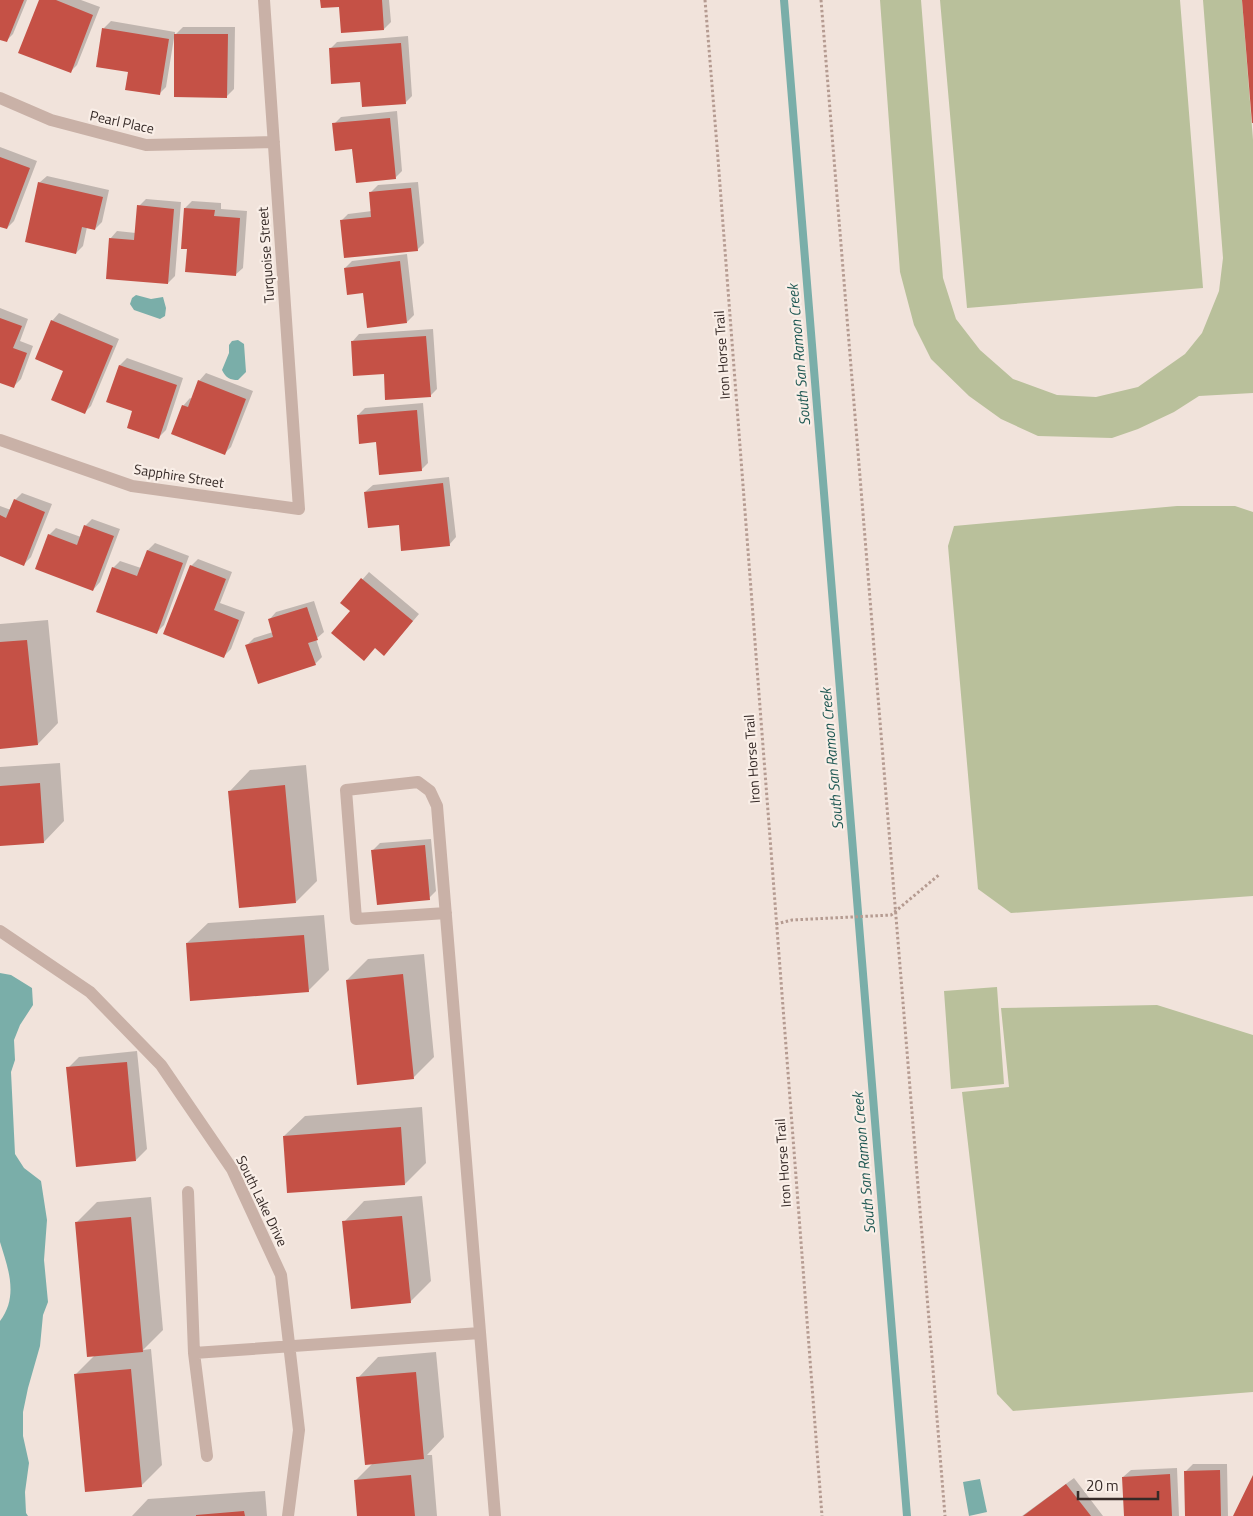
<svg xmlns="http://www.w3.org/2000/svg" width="1253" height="1516" viewBox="0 0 1253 1516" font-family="'Titillium Web',sans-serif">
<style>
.green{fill:#b9c09b}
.water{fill:#7aaea9}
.shadow{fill:#0003}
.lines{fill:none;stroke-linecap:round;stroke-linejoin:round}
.stream{stroke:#7aaea9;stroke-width:8}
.building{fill:#c55146}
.path{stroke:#b59b91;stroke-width:3;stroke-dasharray:2.5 2.5;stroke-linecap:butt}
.minor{stroke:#c9b1a7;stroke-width:12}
.labels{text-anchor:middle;stroke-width:4.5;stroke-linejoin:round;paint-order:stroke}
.street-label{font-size:14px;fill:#362a27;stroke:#f9eee7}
.water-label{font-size:15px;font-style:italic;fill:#1d5752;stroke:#f9eee7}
</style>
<rect width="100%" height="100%" fill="#f1e3db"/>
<!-- green -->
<path class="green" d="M880,0H921L943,278L956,319L980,350L1013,379L1057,395L1096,397L1138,387L1185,354L1202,333L1219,291L1223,258L1203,0H1242L1253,140V393L1199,396L1174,412L1138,429L1112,438L1038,436L1001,419L969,396L931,359L914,325L900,272Z
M940,0H1180L1203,288L967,308Z
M1177,506H1235L1253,512V896L1011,913L978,889L948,546L954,526Z
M997,987L1004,1084L951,1089L944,991Z
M1157,1005L1253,1035V1392L1013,1411L997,1394L962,1092L1009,1087L1001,1008Z"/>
<!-- water -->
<path class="water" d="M136,295L151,299L163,297L166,308L165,316L160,319L134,310L130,304L132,298Z
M238,340L244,344L246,372L238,380C230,380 226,378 222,370L229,353V345L232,341Z
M0,973L11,975L32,988L33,1005L20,1025L14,1040L15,1060L11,1072L15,1154L24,1168L41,1181L47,1220L44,1260L48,1302L43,1315L40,1346L28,1388L23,1412V1436L29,1463L25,1492L26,1513L28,1516H0V1321C19,1296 8,1268 0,1242Z
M980,1479L987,1512L969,1516L963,1482Z"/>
<!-- shadow -->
<path class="shadow" d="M0,0H27L13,34L6,41L0,38Z
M40,0H81L100,7L77,65L70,72Z
M322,0H389L391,22L384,29L340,5Z
M111,21L175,32V35L183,27H235L234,89L227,96L174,38L166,87L159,94L129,71L104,28Z
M408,36L412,96L405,103L361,81L330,49L337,42Z
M397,111L402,171L395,178L353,148L334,124L341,117Z
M0,147L37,161L14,221L7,228L0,225Z
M47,176L109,190L102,222L95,229L87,227L83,246L76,253L39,183Z
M418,182L424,243L417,250L341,221L348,214L372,211L370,193L378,185Z
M146,199L181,202L175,276L168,283L110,239L117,231L136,233L139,206Z
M192,201L221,203V209L247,211L243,268L235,275L188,248L185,208Z
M407,254L414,315L407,322L364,292L345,268L352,261Z
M0,308L28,319L20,341L33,346L21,379L14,386L0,381Z
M59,313L119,339L91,406L84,413L65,370L36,359L52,321Z
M433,329L437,389L430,396L385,373L352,342L359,334Z
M127,358L183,378L166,430L158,438L134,410L120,365Z
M206,373L253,391L231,447L224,454L183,406L190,398L192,399L199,381Z
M423,403L428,463L421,470L378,441L358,415L365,408Z
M449,477L456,537L449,545L400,524L365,492L373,485Z
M22,493L52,504L31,557L24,564L0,555V506L11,510L15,500Z
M92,519L120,529L100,582L93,590L49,535L56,528L81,537L85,526Z
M155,543L189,556L164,625L157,632L113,568L120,561L141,568L148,550Z
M198,559L232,572L220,603L245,612L231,649L224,656L191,566Z
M369,572L419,614L391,647L342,603Z
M314,601L324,632L316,639L322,657L315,664L246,646L254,638L273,632L269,620L276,612Z
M48,620L58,723L38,744L0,747V624Z
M60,763L64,821L44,842L0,845V767Z
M306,765L317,881L296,902L230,791L250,770Z
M431,839L436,891L429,898L373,850L380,843Z
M324,915L329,970L308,991L187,943L208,923Z
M424,954L434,1057L413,1078L347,980L368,959Z
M137,1051L147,1149L136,1160L68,1068L79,1057Z
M422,1107L426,1163L405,1184L284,1136L305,1116Z
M422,1196L431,1281L410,1302L344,1222L364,1201Z
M151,1197L163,1330L143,1350L151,1349L162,1465L141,1486L75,1375L95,1355L76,1223L97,1202Z
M436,1352L444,1437L427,1455H432L437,1516H358L355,1481L373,1463L358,1378L378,1357Z
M1193,1464H1227L1228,1516H1186V1471Z
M1177,1468L1179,1516H1125L1123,1477L1131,1470Z
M1074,1478L1103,1516H1022Z
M265,1491L267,1516H132L148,1499Z"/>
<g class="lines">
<!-- stream -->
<path class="stream" d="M784,0L907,1516"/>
</g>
<!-- building -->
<path class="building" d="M0,0H24L7,42L0,40Z
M39,0H56L93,15L71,73L18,53Z
M320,0H382L384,30L341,33L339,7L321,8Z
M1242,0H1253V123H1252Z
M102,28L169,39L160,95L125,90L128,72L96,67Z
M174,34H228L227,98L174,97Z
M401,43L406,104L362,107L360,82L331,84L329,48Z
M390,118L396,179L356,183L352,149L335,151L332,123Z
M0,157L30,168L7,229L0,227Z
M38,182L103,197L95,230L82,227L76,254L25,242Z
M411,188L418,251L344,258L340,220L371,217L369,192Z
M137,205L174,209L168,284L106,279L109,238L134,240Z
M184,208L215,210L214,216L240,218L236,276L185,272L187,249H181Z
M400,261L407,323L367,328L363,293L347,295L344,268Z
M0,318L22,326L13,348L27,353L14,388L0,383Z
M51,320L113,346L85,414L51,400L63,371L35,359Z
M426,336L431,397L385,400L384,374L353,376L351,341Z
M119,365L177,385L159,439L127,428L132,411L106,402Z
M198,380L246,399L225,455L171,434L182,405L188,407Z
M417,410L422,471L379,475L376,442L359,444L357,415Z
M443,483L450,546L401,551L399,525L368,528L364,492Z
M14,499L45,512L24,566L0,556V515L6,518Z
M84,525L114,536L93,591L35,569L48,534L77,545Z
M147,550L183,563L157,634L96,612L112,567L137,576Z
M190,565L226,579L214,610L239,620L224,658L163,634Z
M361,578L413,621L384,656L375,648L364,661L331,633L350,611L340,603Z
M307,607L318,640L308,643L316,665L258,684L245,645L273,637L268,619Z
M27,640L38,745L0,749V642Z
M40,783L44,843L0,846V786Z
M285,785L296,903L239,908L228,791Z
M425,845L430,900L377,905L371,850Z
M304,935L309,992L190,1001L186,943Z
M403,974L414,1079L357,1085L346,980Z
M127,1062L136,1161L76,1167L66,1067Z
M401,1127L405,1185L287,1193L283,1136Z
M402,1216L411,1303L351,1309L342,1221Z
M131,1217L143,1352L87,1357L75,1222Z
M131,1369L142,1487L85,1492L74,1374Z
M416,1372L424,1459L365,1465L356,1377Z
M1220,1470L1221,1516H1185L1184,1471Z
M1170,1474L1172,1516H1124L1122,1477Z
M411,1475L415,1516H357L354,1480Z
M1253,1475V1516H1233Z
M1066,1484L1091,1516H1023Z
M244,1511L245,1516H196V1515Z"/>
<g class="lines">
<!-- path -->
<path class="path" d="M705,0L717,146L822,1516
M821,0L945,1516
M776,924L792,920L891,915L940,874"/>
<!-- minor -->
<path class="minor" d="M0,98L51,120L146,145L274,142
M0,440L132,486L299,509L264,0
M446,913L356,919L346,790L418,782L430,791L437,806C456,1042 475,1279 495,1516
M0,931L90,992L161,1065L232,1169L281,1275L299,1430L288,1516
M188,1192L194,1353L207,1456
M194,1353L480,1333"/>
</g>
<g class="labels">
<!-- street labels -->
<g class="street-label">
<text transform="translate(122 122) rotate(12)" y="5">Pearl Place</text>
<text transform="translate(266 255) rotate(-94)" y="5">Turquoise Street</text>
<text transform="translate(722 355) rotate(-94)" y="5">Iron Horse Trail</text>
<text transform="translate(179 476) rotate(9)" y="5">Sapphire Street</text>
<text transform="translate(752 759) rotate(-94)" y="5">Iron Horse Trail</text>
<text transform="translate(783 1163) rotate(-94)" y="5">Iron Horse Trail</text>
<text transform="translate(262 1201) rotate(64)" y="5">South Lake Drive</text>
</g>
<!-- water labels -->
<g class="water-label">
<text transform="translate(799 355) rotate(-95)" y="5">South San Ramon Creek</text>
<text transform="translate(832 759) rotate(-95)" y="5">South San Ramon Creek</text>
<text transform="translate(864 1163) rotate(-95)" y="5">South San Ramon Creek</text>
</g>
</g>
<!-- scale -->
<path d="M1078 1491v8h80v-8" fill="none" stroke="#362a27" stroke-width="2.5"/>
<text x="1086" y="1491" font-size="15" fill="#362a27" stroke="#f9eee7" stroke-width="4" paint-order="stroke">20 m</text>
</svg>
